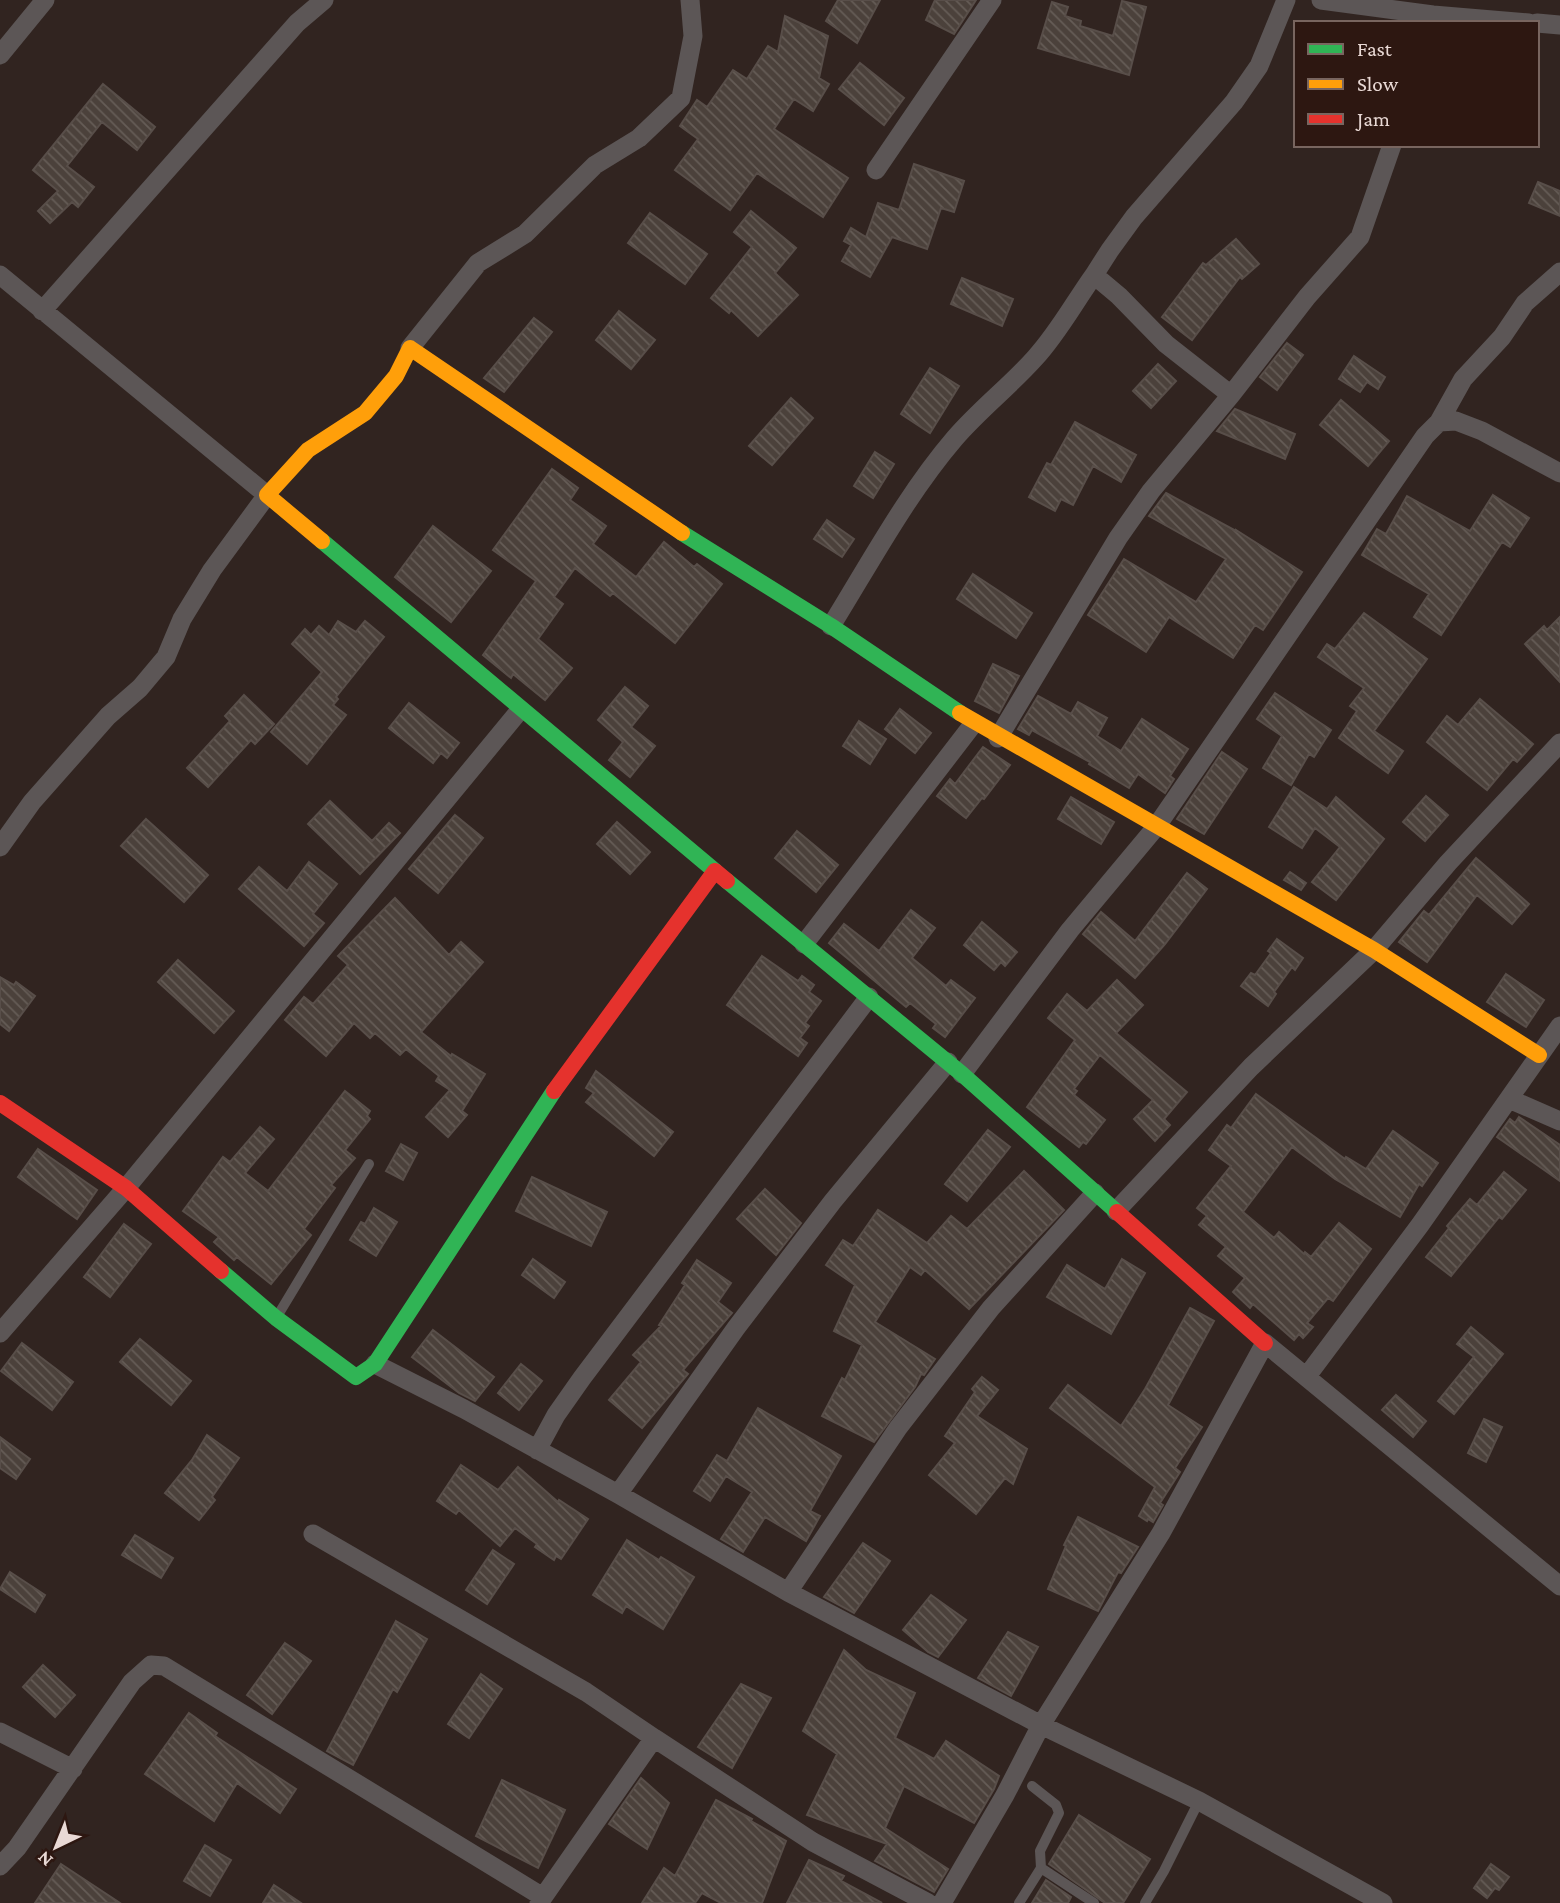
<svg xmlns="http://www.w3.org/2000/svg" width="1560" height="1903" viewBox="0 0 1560 1903" font-family="'Crimson Pro',serif">
<style>
.building{fill:url(#building-back-hatch);stroke:#584e49;stroke-width:2}
.lines{fill:none;stroke-linecap:round;stroke-linejoin:round}
.lane{stroke:#5c5656;stroke-width:10}
.street{stroke:#5c5656;stroke-width:19}
.fast{stroke:#30b455;stroke-width:16}
.slow{stroke:#ff9f0a;stroke-width:16}
.jam{stroke:#e5322d;stroke-width:16}
</style>
<defs>
<pattern id="building-back-hatch" width="6" height="6" patternUnits="userSpaceOnUse" patternTransform="scale(1.75)"><rect width="6" height="6" fill="#4b413b"/><path d="M-1 5l2 2M0 0l6 6M5-1l2 2" fill="none" stroke="#655c56"/></pattern>
</defs>
<rect width="100%" height="100%" fill="#312420"/>
<!-- building -->
<path class="building" d="M838,0H880L857,43L826,21Z
M935,0H976L954,34L926,20Z
M1122,1L1146,7L1129,75L1038,48L1052,2L1068,7L1065,16L1081,21L1080,26L1113,36Z
M785,16L828,36L819,78L829,84L813,111L794,99L774,129L848,178L823,217L757,173L730,210L675,170L698,139L680,126L697,100L707,107L733,70L747,79L768,46L778,52Z
M860,63L904,98L884,125L839,89Z
M103,84L155,127L137,150L102,122L67,166L94,187L78,207L72,202L50,223L38,211L58,191L33,170Z
M914,164L964,181L954,212L941,208L927,249L892,237L870,277L842,261L851,245L844,241L851,228L866,237L878,203L899,210Z
M1538,182L1560,191V216L1529,203Z
M751,211L796,248L775,273L798,295L758,336L731,310L729,313L711,298L752,247L734,232Z
M650,213L707,254L685,284L628,243Z
M1236,239L1259,264L1242,279L1240,277L1192,340L1162,317L1203,263L1206,265Z
M962,278L1013,299L1002,326L951,304Z
M619,311L655,340L631,369L596,340Z
M534,318L552,332L504,392L484,378Z
M1287,343L1303,355L1277,390L1260,377Z
M1354,356L1385,377L1378,389L1367,382L1360,392L1339,379Z
M1158,364L1176,381L1151,408L1133,391Z
M930,368L959,386L930,433L901,414Z
M791,398L813,418L772,465L749,446Z
M1341,400L1389,441L1368,466L1320,425Z
M1235,409L1295,434L1285,459L1217,431Z
M1075,422L1136,455L1121,482L1093,466L1073,505L1061,499L1055,511L1029,497L1047,463L1051,465Z
M875,452L894,464L873,498L854,486Z
M552,469L578,488L570,500L606,526L593,544L636,577L664,542L694,567L697,564L722,584L675,643L613,593L610,596L575,568L554,597L563,604L538,639L572,668L545,700L513,674L511,678L483,655L536,581L493,550Z
M1166,493L1236,531V530L1302,572L1263,630L1255,625L1233,658L1169,617L1146,652L1088,615L1124,559L1196,602L1226,559L1149,516Z
M1493,495L1529,518L1510,547L1502,542L1441,635L1414,617L1429,594L1362,555L1377,529L1386,534L1407,496L1470,531Z
M827,520L854,539L842,557L814,539Z
M433,526L491,571L451,622L395,577Z
M973,574L1032,613L1016,638L957,599Z
M1364,613L1427,659L1374,731L1403,751L1388,773L1339,738L1357,711L1350,706L1364,688L1318,657L1327,644L1335,649Z
M1560,617V682L1525,644L1544,626L1547,630Z
M338,621L356,632L365,621L384,637L336,697L338,699L333,705L346,715L307,764L271,732L322,672L292,644L305,629L311,635L319,626L329,635Z
M993,664L1019,676L999,713L975,701Z
M625,687L648,706L631,727L655,746L630,777L609,760L623,742L598,720Z
M1275,693L1331,730L1314,757L1309,754L1291,785L1263,768L1282,736L1257,719Z
M244,695L274,724L255,744L251,740L208,787L187,768L230,721L225,716Z
M1038,696L1071,714L1078,702L1107,718L1097,736L1121,751L1142,719L1188,749L1170,776L1174,779L1165,793L1138,774L1129,788L1089,764L1090,762L1032,730L1029,735L1018,729Z
M1480,699L1533,744L1517,762L1513,759L1487,790L1427,742L1447,716L1458,725Z
M409,703L459,743L447,758L441,753L433,763L389,728Z
M900,709L931,733L915,753L885,729Z
M859,721L886,739L870,764L843,746Z
M983,747L1010,765L984,799L982,798L966,818L937,796L950,779L955,784Z
M1222,752L1247,769L1204,834L1177,819Z
M1294,787L1327,809L1336,797L1384,839L1336,900L1312,882L1340,847L1315,828L1302,848L1269,827Z
M1426,796L1448,815L1425,841L1403,822Z
M1071,797L1114,822L1101,844L1058,819Z
M330,801L372,841L389,823L400,833L360,874L308,824Z
M455,815L483,838L438,893L409,869Z
M146,819L208,875L184,902L121,846Z
M617,822L650,852L630,874L597,844Z
M797,831L838,865L816,892L775,858Z
M1476,858L1529,904L1512,924L1477,895L1427,962L1399,942L1424,911L1429,915Z
M309,862L337,884L313,914L324,923L304,946L239,889L259,867L287,891Z
M1290,872L1306,883L1301,890L1284,880Z
M1187,873L1207,889L1165,944L1135,978L1083,934L1101,912L1135,941Z
M395,898L449,955L461,942L483,962L421,1032L451,1056L452,1054L485,1074L462,1111L467,1115L448,1137L426,1117L450,1090L436,1081L439,1076L406,1049L400,1055L375,1033L370,1038L354,1023L326,1056L285,1020L304,997L313,1004L348,965L338,956Z
M911,910L935,928L912,958L946,986L951,980L975,998L945,1037L933,1028L936,1024L910,1003L906,1007L829,943L844,924L879,951Z
M982,922L1017,952L1005,966L1001,962L994,970L964,945Z
M1277,939L1303,958L1295,970L1292,967L1274,992L1276,994L1268,1006L1241,986L1251,973L1255,975L1271,953L1268,951Z
M762,956L798,981L802,976L814,985L809,992L821,1001L805,1023L809,1026L800,1038L807,1043L798,1056L727,1005Z
M178,960L234,1011L214,1033L158,982Z
M1506,974L1544,1000L1526,1027L1487,1002Z
M0,977L14,985L16,982L35,996L9,1031L0,1024Z
M1117,980L1143,1005L1116,1033L1187,1092L1164,1119L1170,1125L1155,1141L1134,1119L1153,1100L1100,1055L1074,1089L1077,1091L1074,1095L1105,1120L1086,1144L1083,1142L1079,1147L1027,1107L1075,1040L1048,1018L1067,994L1087,1011Z
M596,1071L673,1132L654,1156L586,1102L594,1093L586,1088Z
M345,1091L370,1111L367,1116L370,1119L345,1150L355,1158L331,1185L335,1188L304,1229L311,1235L271,1284L237,1257L234,1260L214,1242L219,1237L183,1211L223,1157L230,1162L260,1127L274,1139L245,1173L268,1191Z
M1256,1094L1345,1159L1346,1157L1366,1169L1393,1131L1438,1163L1422,1186L1419,1184L1400,1217L1335,1179L1292,1147L1243,1212L1274,1238L1279,1232L1304,1254L1305,1252L1311,1257L1339,1223L1371,1249L1333,1301L1328,1298L1307,1323L1313,1327L1303,1338L1299,1334L1294,1340L1253,1304L1250,1308L1233,1292L1245,1278L1218,1256L1226,1247L1199,1225L1207,1216L1197,1208L1231,1166L1209,1150L1227,1125L1231,1128Z
M1519,1117L1560,1145V1181L1497,1137L1510,1119L1515,1123Z
M988,1130L1010,1147L967,1201L945,1184Z
M401,1144L417,1153L403,1180L386,1171Z
M38,1149L97,1190L77,1219L18,1177Z
M1024,1171L1064,1210L969,1309L925,1270L921,1275L910,1267L875,1322L935,1359L924,1375L921,1374L915,1387L874,1442L822,1416L842,1378L845,1380L862,1345L834,1331L855,1285L826,1265L843,1240L853,1246L878,1210L927,1243L951,1216L967,1229Z
M1504,1172L1526,1190L1502,1219L1499,1217L1451,1276L1426,1257L1449,1228L1447,1226L1470,1199L1477,1205Z
M532,1177L607,1212L591,1246L516,1211Z
M765,1189L801,1223L776,1255L737,1219Z
M374,1208L397,1222L376,1256L350,1240L361,1222L365,1224Z
M124,1224L151,1244L110,1297L84,1277Z
M533,1259L565,1282L554,1298L522,1275Z
M1122,1259L1145,1273L1111,1334L1047,1297L1067,1265L1105,1289Z
M697,1260L731,1283L718,1302L732,1313L683,1370L688,1374L642,1428L609,1400L641,1362L633,1355L661,1326L659,1325L685,1285L682,1283Z
M1190,1308L1214,1321L1168,1405L1202,1427L1175,1468L1180,1472L1160,1503L1163,1505L1153,1522L1148,1519L1147,1521L1139,1516L1155,1487L1050,1408L1068,1385L1121,1426L1145,1389Z
M1471,1327L1503,1354L1454,1414L1438,1401L1474,1357L1457,1344Z
M433,1330L494,1377L475,1401L459,1393L412,1357Z
M140,1339L191,1381L171,1405L120,1362Z
M22,1343L73,1382L52,1410L1,1371Z
M521,1364L542,1381L519,1410L498,1393Z
M982,1377L998,1390L977,1416L1027,1449L1013,1484L1005,1478L976,1514L929,1475L955,1443L945,1436L975,1392L972,1389Z
M1396,1395L1426,1421L1413,1437L1382,1410Z
M758,1408L841,1456L810,1511L820,1516L806,1541L765,1517L743,1552L721,1539L752,1492L726,1476L710,1501L694,1491L717,1455L727,1461Z
M1484,1419L1502,1427L1486,1462L1468,1453Z
M207,1435L239,1458L212,1497L215,1500L199,1520L165,1493L192,1460Z
M0,1437L30,1459L16,1479L0,1468Z
M461,1465L498,1490L518,1467L558,1502L559,1500L588,1519L561,1559L556,1556L554,1560L535,1547L537,1544L515,1528L500,1546L459,1510L456,1514L437,1501Z
M1078,1517L1138,1547L1121,1573L1118,1572L1098,1611L1048,1589L1066,1546L1064,1545Z
M135,1535L173,1558L161,1578L122,1555Z
M627,1540L659,1560L661,1557L694,1577L663,1629L626,1606L622,1613L593,1595Z
M863,1543L890,1561L854,1613L824,1597Z
M493,1550L514,1564L487,1604L466,1590Z
M10,1572L45,1595L35,1612L0,1589Z
M931,1595L966,1620L938,1657L928,1652L903,1630Z
M396,1621L427,1639L397,1692L393,1689L353,1765L327,1751Z
M1008,1632L1038,1647L1011,1696L978,1678Z
M285,1643L311,1661L272,1714L247,1695Z
M844,1650L866,1670L915,1693L895,1738L934,1759L946,1741L999,1776L994,1789L974,1823L904,1786L885,1828L948,1869L934,1892L875,1861L887,1844L807,1815L837,1754L803,1731Z
M43,1665L75,1695L55,1717L23,1687Z
M481,1674L502,1689L469,1738L448,1724Z
M741,1684L771,1698L732,1768L698,1747Z
M189,1713L217,1733L215,1736L296,1789L280,1813L237,1783L214,1821L145,1774Z
M641,1778L669,1803L647,1849L609,1824Z
M502,1780L565,1810L538,1868L476,1836Z
M716,1800L752,1819L751,1821L786,1841L762,1903H721L702,1893L695,1903H642L664,1868L675,1876Z
M1079,1815L1150,1859L1123,1903H1105L1049,1864Z
M205,1845L231,1860L210,1896L184,1881Z
M809,1860L844,1876L841,1881L882,1903H787Z
M61,1864L120,1903H35Z
M1491,1864L1509,1877L1499,1890L1495,1888L1487,1898L1474,1888Z
M1046,1880L1071,1897L1068,1903H1032Z
M274,1885L301,1903H263Z"/>
<g class="lines">
<!-- lane -->
<path class="lane" d="M278,1315L369,1164
M1032,1786L1056,1805L1059,1813L1040,1851L1041,1868L1094,1903
M1019,1903L1041,1868
M1145,1903L1164,1871L1199,1801"/>
<!-- street -->
<path class="street" d="M1321,0L1433,15L1529,23
M1537,23L1560,25
M0,55L45,0
M876,170L992,0
M0,275L267,495L212,570L182,619L166,657L140,688L108,716L32,802L0,847
M42,311L297,23L324,0
M410,348L478,263L525,234L595,165L639,138L681,98L693,36L690,0
M1231,395L1307,297L1360,237L1392,145
M1439,422L1463,379L1502,337L1525,303L1560,272
M831,626C870,563 907,494 955,438C980,409 1010,386 1035,358C1058,333 1074,303 1094,275
M998,738L1118,538L1151,491L1231,395L1166,344L1119,296L1094,275L1110,250L1134,217L1234,102L1259,66L1286,0
M804,944L974,723
M962,1074L1070,930L1156,827L1425,436L1439,422L1456,421L1482,431L1560,473
M1509,1099L1560,1121
M1116,1211L1251,1067L1374,950L1448,863L1560,743
M0,1333L126,1188L520,710
M375,1364L464,1409L618,1494L788,1592L1041,1725L1161,1533L1265,1343L1560,1586
M1307,1376L1420,1225L1560,1026
M537,1450L556,1415L582,1378L869,997
M618,1494L736,1328L833,1201L948,1062
M313,1534L586,1692L654,1738
M788,1592L898,1428L991,1308L1095,1193
M0,1732L73,1769
M0,1866L17,1848L132,1682L151,1665L164,1666L543,1897
M539,1903L654,1738L813,1842L928,1903
M942,1903L1005,1795L1041,1725L1199,1801L1383,1903"/>
<!-- fast -->
<path class="fast" d="M682,533L831,626L960,713
M322,541L715,871
M727,881L962,1074L1117,1212
M221,1271L276,1318L356,1377L375,1364L554,1091"/>
<!-- slow -->
<path class="slow" d="M322,541L267,495L308,450L365,413L396,376L410,348L682,533
M960,713L1374,950L1539,1055"/>
<!-- jam -->
<path class="jam" d="M554,1091L715,871L727,881
M0,1103L126,1188L221,1271
M1117,1212L1265,1343"/>
</g>
<!-- legend -->
<rect x="1294" y="21" width="245" height="126" fill="#2d1711" stroke="#78655f" stroke-width="2"/>
<rect x="1308" y="44" width="35" height="10" fill="#30b455" stroke="#78655f" stroke-width="2"/>
<text x="1357" y="56" font-size="21" fill="#e9d9d5">Fast</text>
<rect x="1308" y="79" width="35" height="10" fill="#ff9f0a" stroke="#78655f" stroke-width="2"/>
<text x="1357" y="91" font-size="21" fill="#e9d9d5">Slow</text>
<rect x="1308" y="114" width="35" height="10" fill="#e5322d" stroke="#78655f" stroke-width="2"/>
<text x="1357" y="126" font-size="21" fill="#e9d9d5">Jam</text>
<!-- north arrow -->
<g transform="translate(56 1847) rotate(223)" stroke="#2d1711" stroke-width="5" paint-order="stroke">
<path d="M0-5L12 26L0 18L-12 26Z" fill="#e9d9d5"/>
<text y="-10" font-size="19" font-weight="bold" text-anchor="middle" fill="#e9d9d5">N</text>
</g>
</svg>
